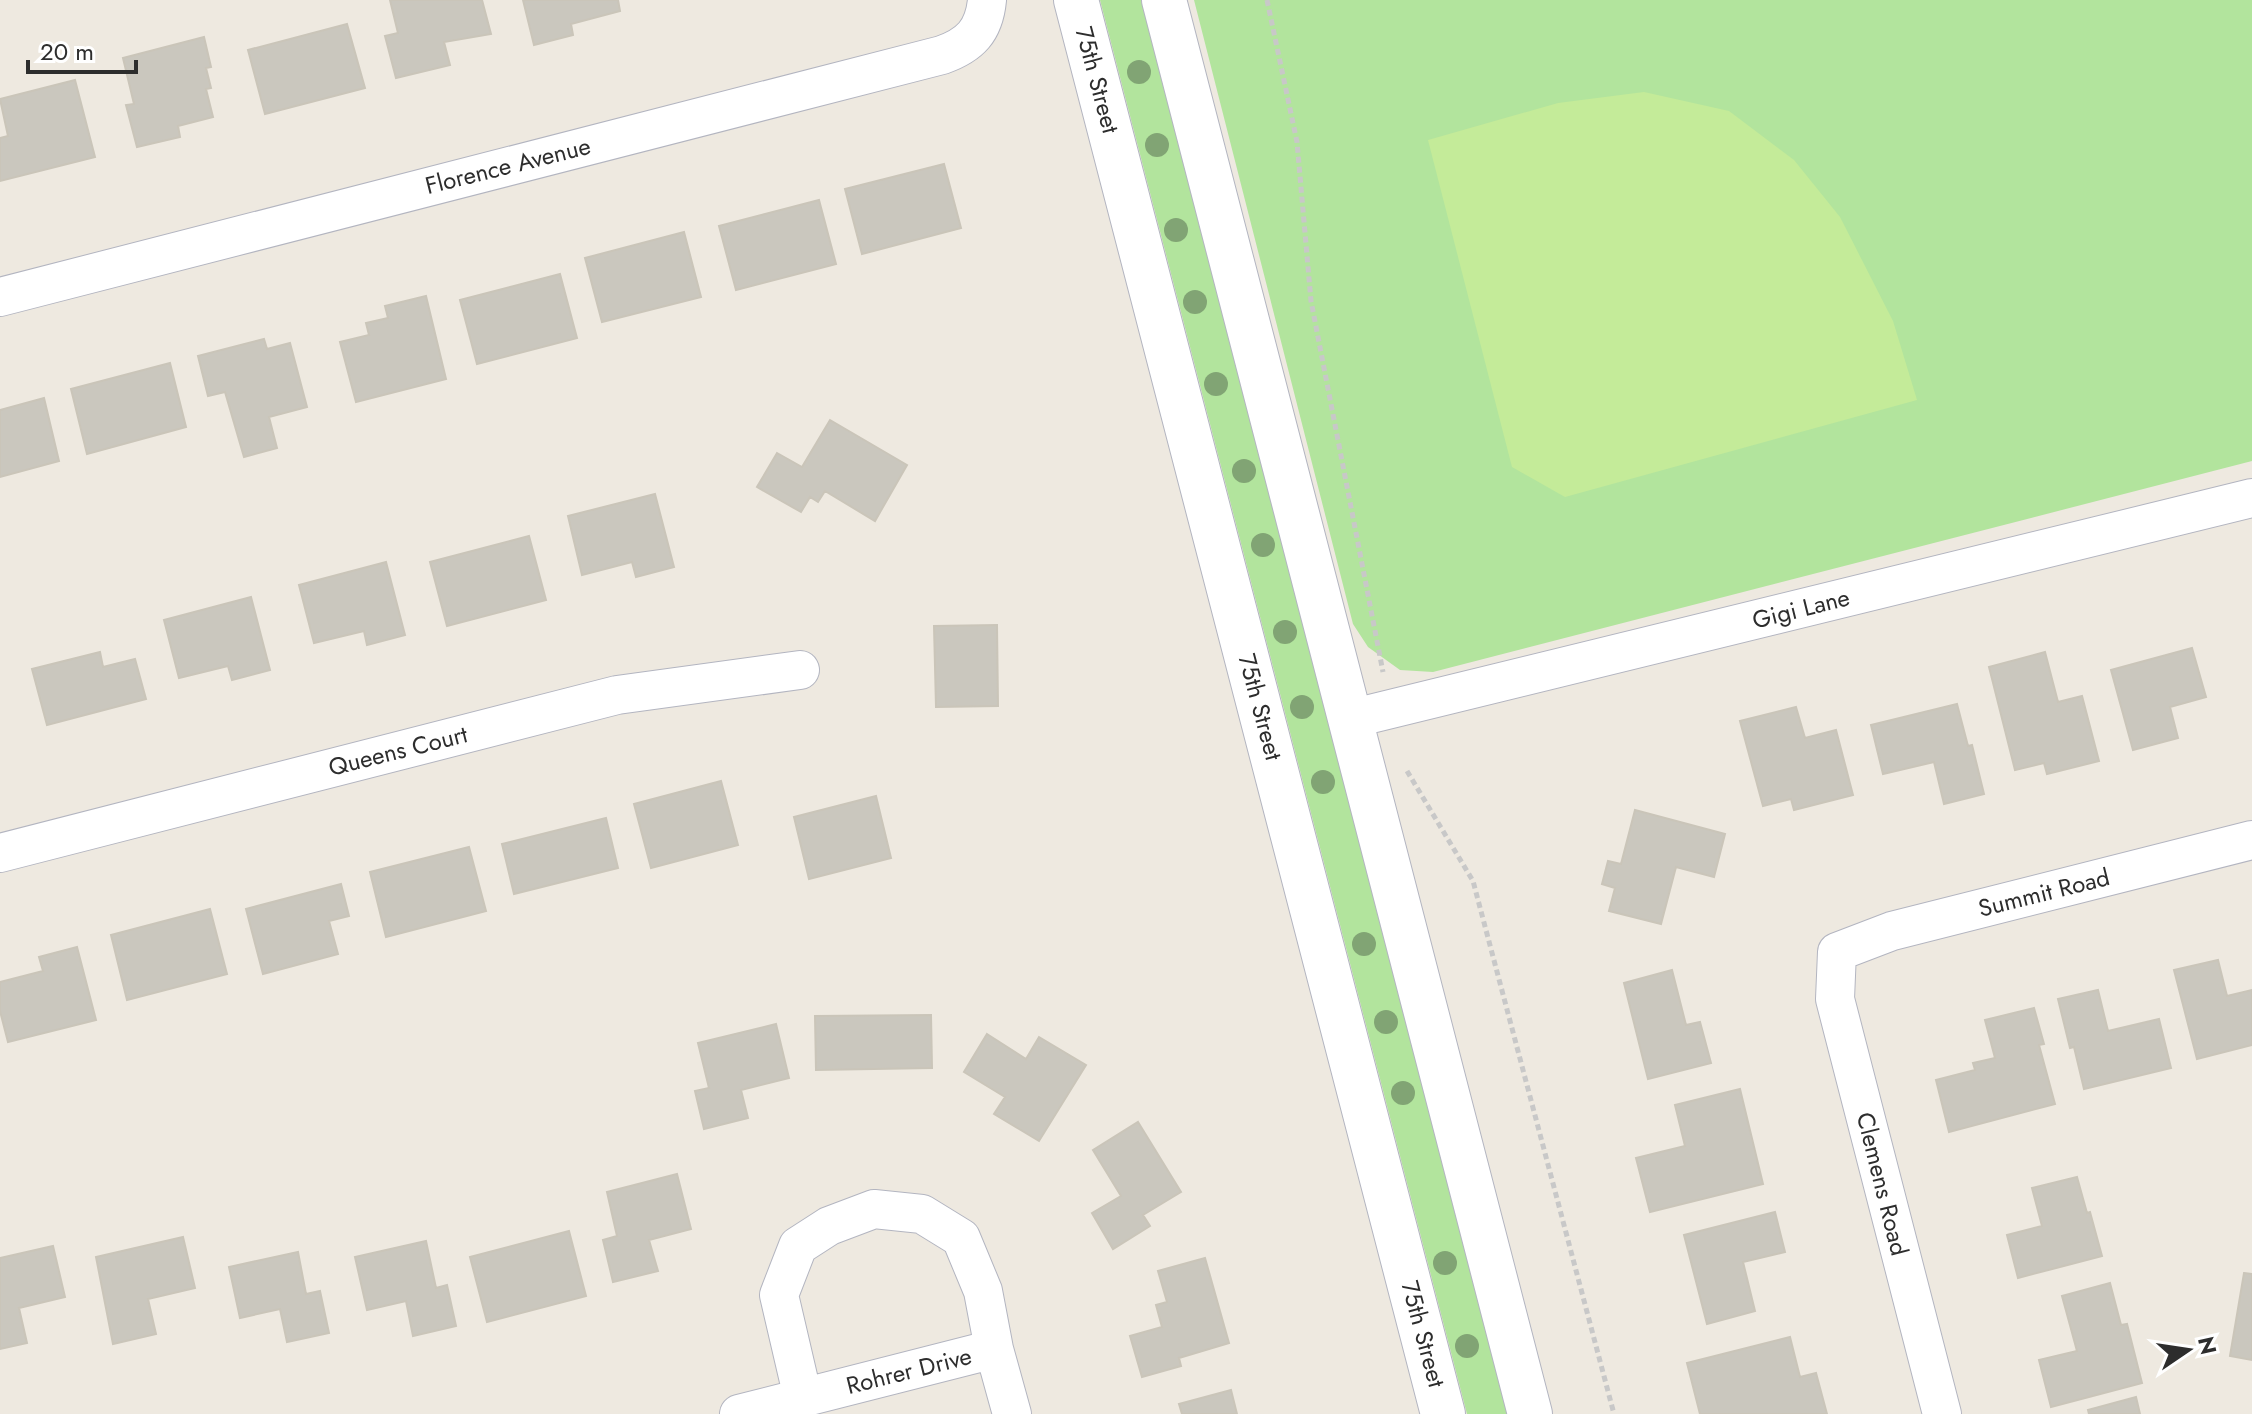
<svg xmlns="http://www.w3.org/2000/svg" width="2252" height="1414" viewBox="0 0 2252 1414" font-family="Jost,sans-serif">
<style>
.green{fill:#b2e49d}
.pitch{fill:#c4eb99}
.building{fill:#cac7be;stroke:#cac5b9;stroke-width:2}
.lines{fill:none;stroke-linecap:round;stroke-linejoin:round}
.minor-casing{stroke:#b3b5c0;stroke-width:40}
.secondary-casing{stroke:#b3b5c0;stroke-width:46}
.path{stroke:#c8c8c8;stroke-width:5;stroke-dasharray:6 4;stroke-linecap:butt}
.minor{stroke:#fff;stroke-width:38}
.secondary{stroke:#fff;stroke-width:44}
.tree{fill:#81a474}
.labels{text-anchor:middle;stroke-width:6;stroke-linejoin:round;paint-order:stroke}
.street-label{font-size:24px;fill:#2d2d2d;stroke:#fff}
</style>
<rect width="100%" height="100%" fill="#eee9e0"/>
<!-- green -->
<path class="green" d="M1100,0H1141L1507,1414H1467Z
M1194,0H2252V461L1433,672L1400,670L1368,647L1353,624Z"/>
<!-- pitch -->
<path class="pitch" d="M1644,92L1729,111L1794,160L1840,217L1893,321L1917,400L1565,497L1512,467L1428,140L1558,103Z"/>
<!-- building -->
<path class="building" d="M390,0H482L491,34L444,42L450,65L396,78L385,36L398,33Z
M523,0H618L620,11L571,24L573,35L534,45Z
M347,24L365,88L265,114L248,50Z
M204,37L211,67L206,68L211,88L206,89L213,117L178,126L180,137L137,147L126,105L134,104L123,58Z
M75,80L95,157L0,181V138L8,136L0,99Z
M944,164L961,228L862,254L845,189Z
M819,200L836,264L736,290L719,226Z
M684,232L701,297L602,322L585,258Z
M560,274L577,338L477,364L460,300Z
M426,296L446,379L356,402L340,342L369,335L366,323L388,318L385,306Z
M264,339L267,349L290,343L307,407L269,417L277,448L244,457L225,392L208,396L198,356Z
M170,363L186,427L87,454L71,389Z
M44,398L59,461L0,477V410Z
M830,420L907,465L875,521L825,491L818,502L810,497L801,512L757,487L777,453L802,467Z
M655,494L674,567L636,577L632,562L582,575L568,516Z
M529,536L546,600L447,626L430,562Z
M386,562L405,635L367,645L364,631L314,643L299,585Z
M251,597L270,670L232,680L228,666L179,678L164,620Z
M997,625L998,706L936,707L934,626Z
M2192,648L2206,697L2170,707L2178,738L2133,750L2111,670Z
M100,652L103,667L135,659L146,699L47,725L32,669Z
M2045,652L2058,702L2082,696L2099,761L2047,774L2044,763L2015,770L1989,667Z
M1957,704L1968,746L1972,745L1984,794L1944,804L1934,762L1883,774L1871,725Z
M1796,707L1805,738L1836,730L1853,795L1794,810L1791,799L1763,806L1740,721Z
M721,781L738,845L651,868L634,804Z
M876,796L891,858L809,879L794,817Z
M1635,810L1725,834L1714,877L1676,867L1661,924L1609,911L1615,888L1602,884L1608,861L1621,864Z
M606,818L618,868L514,894L502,844Z
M469,847L486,911L386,937L370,872Z
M341,884L349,916L329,921L338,954L263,974L246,909Z
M210,909L227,974L127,1000L111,935Z
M77,947L96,1020L8,1042L0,1011V982L43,971L39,957Z
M2218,960L2227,996L2252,990V1045L2197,1059L2174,970Z
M1672,970L1686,1025L1700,1022L1711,1063L1648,1079L1624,983Z
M2098,990L2108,1031L2159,1019L2171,1068L2084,1089L2074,1047L2070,1048L2058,999Z
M2034,1008L2044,1044L2039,1045L2055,1104L1949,1132L1936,1080L1975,1070L1973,1063L1995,1058L1985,1020Z
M931,1015L932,1068L816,1070L815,1016Z
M776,1024L789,1078L741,1090L748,1118L704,1129L695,1091L709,1088L698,1043Z
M987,1034L1026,1059L1039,1037L1086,1065L1039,1141L994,1114L1005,1097L964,1072Z
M1740,1089L1763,1184L1650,1212L1636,1158L1685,1146L1675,1105Z
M1138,1122L1181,1192L1143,1215L1150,1226L1113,1249L1092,1213L1121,1196L1093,1150Z
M677,1174L691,1229L649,1240L658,1271L613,1282L603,1240L617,1236L607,1192Z
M2077,1177L2087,1213L2090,1212L2102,1256L2018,1278L2007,1235L2042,1226L2032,1188Z
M1775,1212L1785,1252L1743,1262L1755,1311L1707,1324L1684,1235Z
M569,1231L586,1296L487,1322L470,1257Z
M183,1237L195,1288L148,1299L156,1334L113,1344L96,1257Z
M426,1241L436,1288L447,1285L456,1326L413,1336L406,1301L367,1310L355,1257Z
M53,1246L65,1297L19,1308L27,1343L0,1349V1258Z
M298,1252L306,1294L320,1291L329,1333L287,1342L280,1309L240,1318L229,1267Z
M1205,1258L1229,1343L1179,1358L1181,1366L1142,1377L1130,1336L1162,1327L1156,1305L1167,1302L1158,1271Z
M2244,1273L2252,1274V1360L2230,1356Z
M2110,1283L2121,1325L2127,1324L2142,1383L2051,1407L2039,1360L2077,1351L2062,1296Z
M1790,1337L1800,1377L1816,1373L1827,1414H1700L1687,1363Z
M1231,1390L1237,1414H1182L1179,1404Z
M2136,1397L2140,1414H2089L2088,1410Z"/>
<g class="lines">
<defs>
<path id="minor" d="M0,297L942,55C970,45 984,31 987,0
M1350,719L2252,498
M0,853L617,695L800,670
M803,1398L779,1295L798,1246L829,1226L874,1209L922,1214L961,1238L983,1291L994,1349L1012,1414
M739,1414L994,1349
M1942,1414L1835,999L1837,952L1892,931L2252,840"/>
<path id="secondary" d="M1076,0L1443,1414
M1164,0L1530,1414"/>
</defs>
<!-- minor casing -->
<use href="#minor" class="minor-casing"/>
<!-- secondary casing -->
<use href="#secondary" class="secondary-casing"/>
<!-- path -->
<path class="path" d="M1267,0L1297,142L1311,301L1383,672
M1407,771L1473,881L1614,1414"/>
<!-- minor -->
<use href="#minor" class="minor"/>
<!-- secondary -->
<use href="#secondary" class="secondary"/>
</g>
<!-- trees -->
<g class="tree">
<circle cx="1139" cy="72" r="12"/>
<circle cx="1157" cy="145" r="12"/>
<circle cx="1176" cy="230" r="12"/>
<circle cx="1195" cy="302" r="12"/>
<circle cx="1216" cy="384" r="12"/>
<circle cx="1244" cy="471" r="12"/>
<circle cx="1263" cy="545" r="12"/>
<circle cx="1285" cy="632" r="12"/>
<circle cx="1302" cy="707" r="12"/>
<circle cx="1323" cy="782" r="12"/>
<circle cx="1364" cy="944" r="12"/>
<circle cx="1386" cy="1022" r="12"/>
<circle cx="1403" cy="1093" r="12"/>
<circle cx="1445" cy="1263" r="12"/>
<circle cx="1467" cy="1346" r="12"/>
</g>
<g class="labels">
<!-- street labels -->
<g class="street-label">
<text transform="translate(1097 80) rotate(75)" y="8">75th Street</text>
<text transform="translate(508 166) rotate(-14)" y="8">Florence Avenue</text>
<text transform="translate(1801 609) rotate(-14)" y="8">Gigi Lane</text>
<text transform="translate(1260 707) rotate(75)" y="8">75th Street</text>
<text transform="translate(398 751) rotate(-14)" y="8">Queens Court</text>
<text transform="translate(2044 893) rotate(-14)" y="8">Summit Road</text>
<text transform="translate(1882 1184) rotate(76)" y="8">Clemens Road</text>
<text transform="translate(1423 1334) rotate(75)" y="8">75th Street</text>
<text transform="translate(909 1371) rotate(-14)" y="8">Rohrer Drive</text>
</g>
</g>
<!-- north arrow -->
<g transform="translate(2188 1350) rotate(77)" stroke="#ffffff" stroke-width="6" paint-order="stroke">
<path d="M0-6L14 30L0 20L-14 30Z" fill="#2d2d2d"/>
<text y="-12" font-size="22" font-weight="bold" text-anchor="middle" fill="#2d2d2d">N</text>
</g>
<!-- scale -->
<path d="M28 60v12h108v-12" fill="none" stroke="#2d2d2d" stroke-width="4"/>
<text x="40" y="60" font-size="24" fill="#2d2d2d" stroke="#ffffff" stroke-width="6" paint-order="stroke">20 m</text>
</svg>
